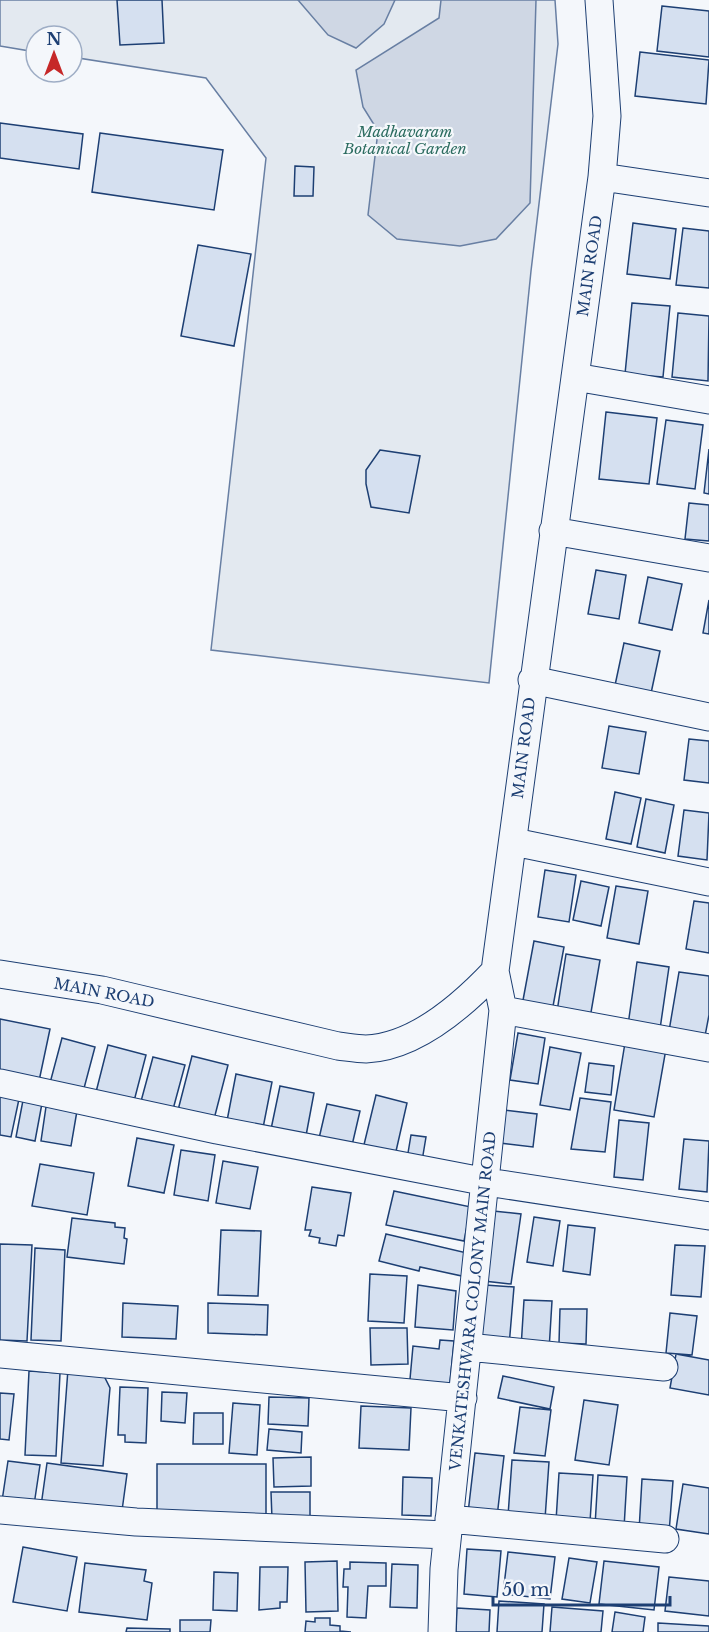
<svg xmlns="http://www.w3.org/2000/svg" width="709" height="1632" viewBox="0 0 709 1632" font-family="'Libre Baskerville',serif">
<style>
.green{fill:#e3e9f0;stroke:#687fa3;stroke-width:1.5}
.water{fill:#cfd7e4;stroke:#687fa3;stroke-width:1.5}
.building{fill:#d5e0f0;stroke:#1d3f73;stroke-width:1.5}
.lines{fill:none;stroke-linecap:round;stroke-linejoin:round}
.minor-casing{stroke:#1d3f73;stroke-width:29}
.minor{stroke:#f4f7fb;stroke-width:27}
.labels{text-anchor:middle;stroke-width:4.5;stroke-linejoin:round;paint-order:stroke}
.park-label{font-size:15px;font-style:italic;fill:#2c6c60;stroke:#f4f7fb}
.street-label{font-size:15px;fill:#1d3f73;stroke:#f4f7fb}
</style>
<rect width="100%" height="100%" fill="#f4f7fb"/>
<!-- green -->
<path class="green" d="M0,0H555L558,44L531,271L489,683L211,650L266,158L206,78L72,57V36H36V52L0,46Z"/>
<!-- water -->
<path class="water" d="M298,0H395L384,24L356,48L328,35Z
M441,0H536L530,203L496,239L460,246L397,239L368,215L378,131L363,107L356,70L439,18Z"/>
<!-- building -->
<path class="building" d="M117,0H162L164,43L120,45Z
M662,6L709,11V57L657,51Z
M640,52L709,60L706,104L635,96Z
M0,123L83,134L79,169L0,158Z
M100,133L223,150L214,210L92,192Z
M295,166L314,167L313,196H294Z
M633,223L676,229L670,279L627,274Z
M683,228L709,231V288L676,285Z
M198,245L251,254L234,346L181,336Z
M632,303L670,306L663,377L625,374Z
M678,313L709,316L708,381L672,377Z
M606,412L657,418L649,484L599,479Z
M666,420L703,425L695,489L657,484Z
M709,449V494L704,493Z
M380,450L420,456L409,513L371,507L366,484V470Z
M689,503L709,505V541L685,539Z
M596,570L626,575L619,619L588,614Z
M648,577L682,584L672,630L639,623Z
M709,600V634L703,633Z
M624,643L660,651L650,698L614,690Z
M609,726L646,732L639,774L602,768Z
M689,739L709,741V783L684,780Z
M615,792L641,798L631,844L606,839Z
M646,799L674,805L665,853L637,847Z
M684,810L709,813L707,860L678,856Z
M545,870L576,875L569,922L538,917Z
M581,881L609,887L601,926L573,920Z
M616,886L648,891L639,944L607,938Z
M694,901L709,903V953L686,949Z
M534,941L564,947L551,1017L521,1011Z
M566,954L600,960L589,1024L556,1018Z
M637,962L669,967L660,1029L628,1025Z
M679,972L709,976V1015L705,1036L669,1031Z
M0,1019L50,1029L39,1081L0,1073Z
M518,1033L545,1038L538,1084L510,1080Z
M62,1038L95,1047L83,1092L50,1083Z
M625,1043L666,1049L654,1117L614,1110Z
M108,1045L146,1055L133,1105L95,1096Z
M550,1047L581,1053L570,1110L540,1105Z
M192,1056L228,1065L213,1123L177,1114Z
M153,1057L185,1065L172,1113L140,1105Z
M589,1063L614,1066L611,1095L585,1092Z
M236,1074L272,1082L262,1133L226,1126Z
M280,1086L314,1093L305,1141L270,1134Z
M0,1095L19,1099L11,1137L0,1135Z
M24,1095L43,1098L35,1141L16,1137Z
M376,1095L407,1103L394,1160L362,1153Z
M580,1098L611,1102L605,1152L571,1149Z
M47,1100L78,1105L71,1146L41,1141Z
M327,1104L360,1111L350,1154L317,1147Z
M504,1110L537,1114L533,1147L500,1143Z
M619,1120L649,1123L643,1180L614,1177Z
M411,1135L426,1137L422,1161L407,1159Z
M137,1138L174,1145L164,1193L128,1186Z
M684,1139L709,1141L707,1192L679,1189Z
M181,1150L215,1155L208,1201L174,1195Z
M223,1161L258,1167L250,1209L216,1203Z
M40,1164L94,1173L87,1215L32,1206Z
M312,1187L351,1193L344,1236L338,1235L336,1246L319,1243L320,1238L309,1236L311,1230H305Z
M394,1191L471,1207L464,1241L386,1225Z
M493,1211L521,1214L511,1284L484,1281Z
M534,1217L560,1221L553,1266L527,1262Z
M72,1218L115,1223V1227L125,1228L124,1238L127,1239L124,1264L67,1257Z
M568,1225L595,1228L590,1275L563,1271Z
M221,1230L261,1231L258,1296L218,1295Z
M386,1234L467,1253L462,1276L420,1267L419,1271L379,1261Z
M0,1244L32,1245L27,1341L0,1340Z
M675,1245L705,1246L701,1297L671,1295Z
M35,1248L65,1250L61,1341L31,1340Z
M370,1274L407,1276L404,1323L368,1321Z
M418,1285L456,1291L453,1330L415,1327Z
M485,1285L514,1287L509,1346L480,1344Z
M524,1300L552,1301L549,1350L521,1348Z
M123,1303L178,1306L176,1339L122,1337Z
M208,1303L268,1305L267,1335L208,1333Z
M560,1309H587L586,1344L559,1343Z
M670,1313L697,1316L692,1355L666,1353Z
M370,1328H407L408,1364L371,1365Z
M440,1340L454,1341L449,1393L409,1390L413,1346L439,1349Z
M676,1354L709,1360V1395L670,1388Z
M68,1369L102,1372L110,1388L103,1466L61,1463Z
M29,1371L60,1373L56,1456L25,1455Z
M503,1376L554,1387L550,1409L498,1398Z
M120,1387L148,1388L146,1443L125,1442V1435H118Z
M162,1392L187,1393L185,1423L161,1421Z
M0,1393L14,1394L9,1440L0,1439Z
M269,1397L309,1398L308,1426L268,1424Z
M584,1400L618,1405L609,1465L575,1460Z
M233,1403L260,1405L257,1455L229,1453Z
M361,1406L411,1408L409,1450L359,1448Z
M520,1407L551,1410L545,1456L514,1453Z
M194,1413H223V1444H193Z
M269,1429L302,1432L301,1453L267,1450Z
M475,1453L504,1456L497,1517L468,1513Z
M311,1457V1486L274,1487L273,1458Z
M512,1460L549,1462L545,1519L508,1516Z
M8,1461L40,1465L34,1505L2,1501Z
M47,1463L127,1474L121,1518L41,1506Z
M157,1464H266V1518L157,1517Z
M559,1473L593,1475L590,1522L556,1521Z
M598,1475L627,1477L624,1528L595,1526Z
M403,1477L432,1478L431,1516L402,1515Z
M642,1479L673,1481L669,1533L639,1531Z
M683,1484L709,1488V1534L676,1529Z
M271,1492H310V1519H272Z
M23,1547L77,1557L67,1611L13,1602Z
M467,1549L501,1551L497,1597L464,1594Z
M508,1552L555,1557L550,1599L503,1594Z
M569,1558L597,1562L590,1603L562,1599Z
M337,1561L338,1611L306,1612L305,1562Z
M604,1561L659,1567L654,1610L599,1604Z
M350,1562L386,1563V1586H368L366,1618L347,1617L348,1587H343L344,1569H350Z
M85,1563L146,1570L144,1581L152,1583L147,1620L79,1612Z
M392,1564L418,1565L417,1608L390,1607Z
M260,1567H288L287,1602H280V1608L259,1610Z
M214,1572L238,1573L237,1611L213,1610Z
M669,1577L709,1581V1616L665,1611Z
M499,1601L544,1604L542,1632H497Z
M552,1607L603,1611L601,1632H550Z
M457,1608L490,1610L489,1632H456Z
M615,1612L645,1617L643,1632H612Z
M315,1618H330V1625L340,1626V1631L351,1632H305L306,1621L315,1622Z
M180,1620H211L210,1632H180Z
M658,1623L709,1626V1632H658Z
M127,1628L170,1629V1632H126Z"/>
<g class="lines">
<defs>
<path id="minor" d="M602,177L709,193
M575,377L709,400
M553,531L709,558
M532,680L709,717
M514,842L709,882
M0,974L102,990L338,1046C347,1047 357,1049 366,1049C416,1047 463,1005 495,971L602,177L607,116L599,0
M503,1010L709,1048
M0,1083L217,1130L487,1182L709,1216
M468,1347L664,1367
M0,1354L463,1398
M0,1510L136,1522L447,1535
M449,1519L665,1539
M442,1632L444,1569L503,1010L495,971"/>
</defs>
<!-- minor casing -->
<use href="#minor" class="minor-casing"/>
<!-- minor -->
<use href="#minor" class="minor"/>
</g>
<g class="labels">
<!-- park labels -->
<g class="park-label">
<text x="405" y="137">Madhavaram<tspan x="405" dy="17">Botanical Garden</tspan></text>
</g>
<!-- street labels -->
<g class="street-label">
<text transform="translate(590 266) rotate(-82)" y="5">MAIN ROAD</text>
<text transform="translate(524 748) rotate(-83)" y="5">MAIN ROAD</text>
<text transform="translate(104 993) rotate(11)" y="5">MAIN ROAD</text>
<text transform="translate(473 1301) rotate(-84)" y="5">VENKATESHWARA COLONY MAIN ROAD</text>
</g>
</g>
<!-- north arrow -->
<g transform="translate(54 54)"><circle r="28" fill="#f4f7fb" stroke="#9eadc5" stroke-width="1.5"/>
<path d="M0-4.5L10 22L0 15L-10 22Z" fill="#c62828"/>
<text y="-9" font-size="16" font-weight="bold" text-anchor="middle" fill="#1d3f73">N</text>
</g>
<!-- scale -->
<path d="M493 1596v9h177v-9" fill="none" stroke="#1d3f73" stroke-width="3"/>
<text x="502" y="1596" font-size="18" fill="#1d3f73" stroke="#f4f7fb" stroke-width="4.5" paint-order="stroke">50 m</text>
</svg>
